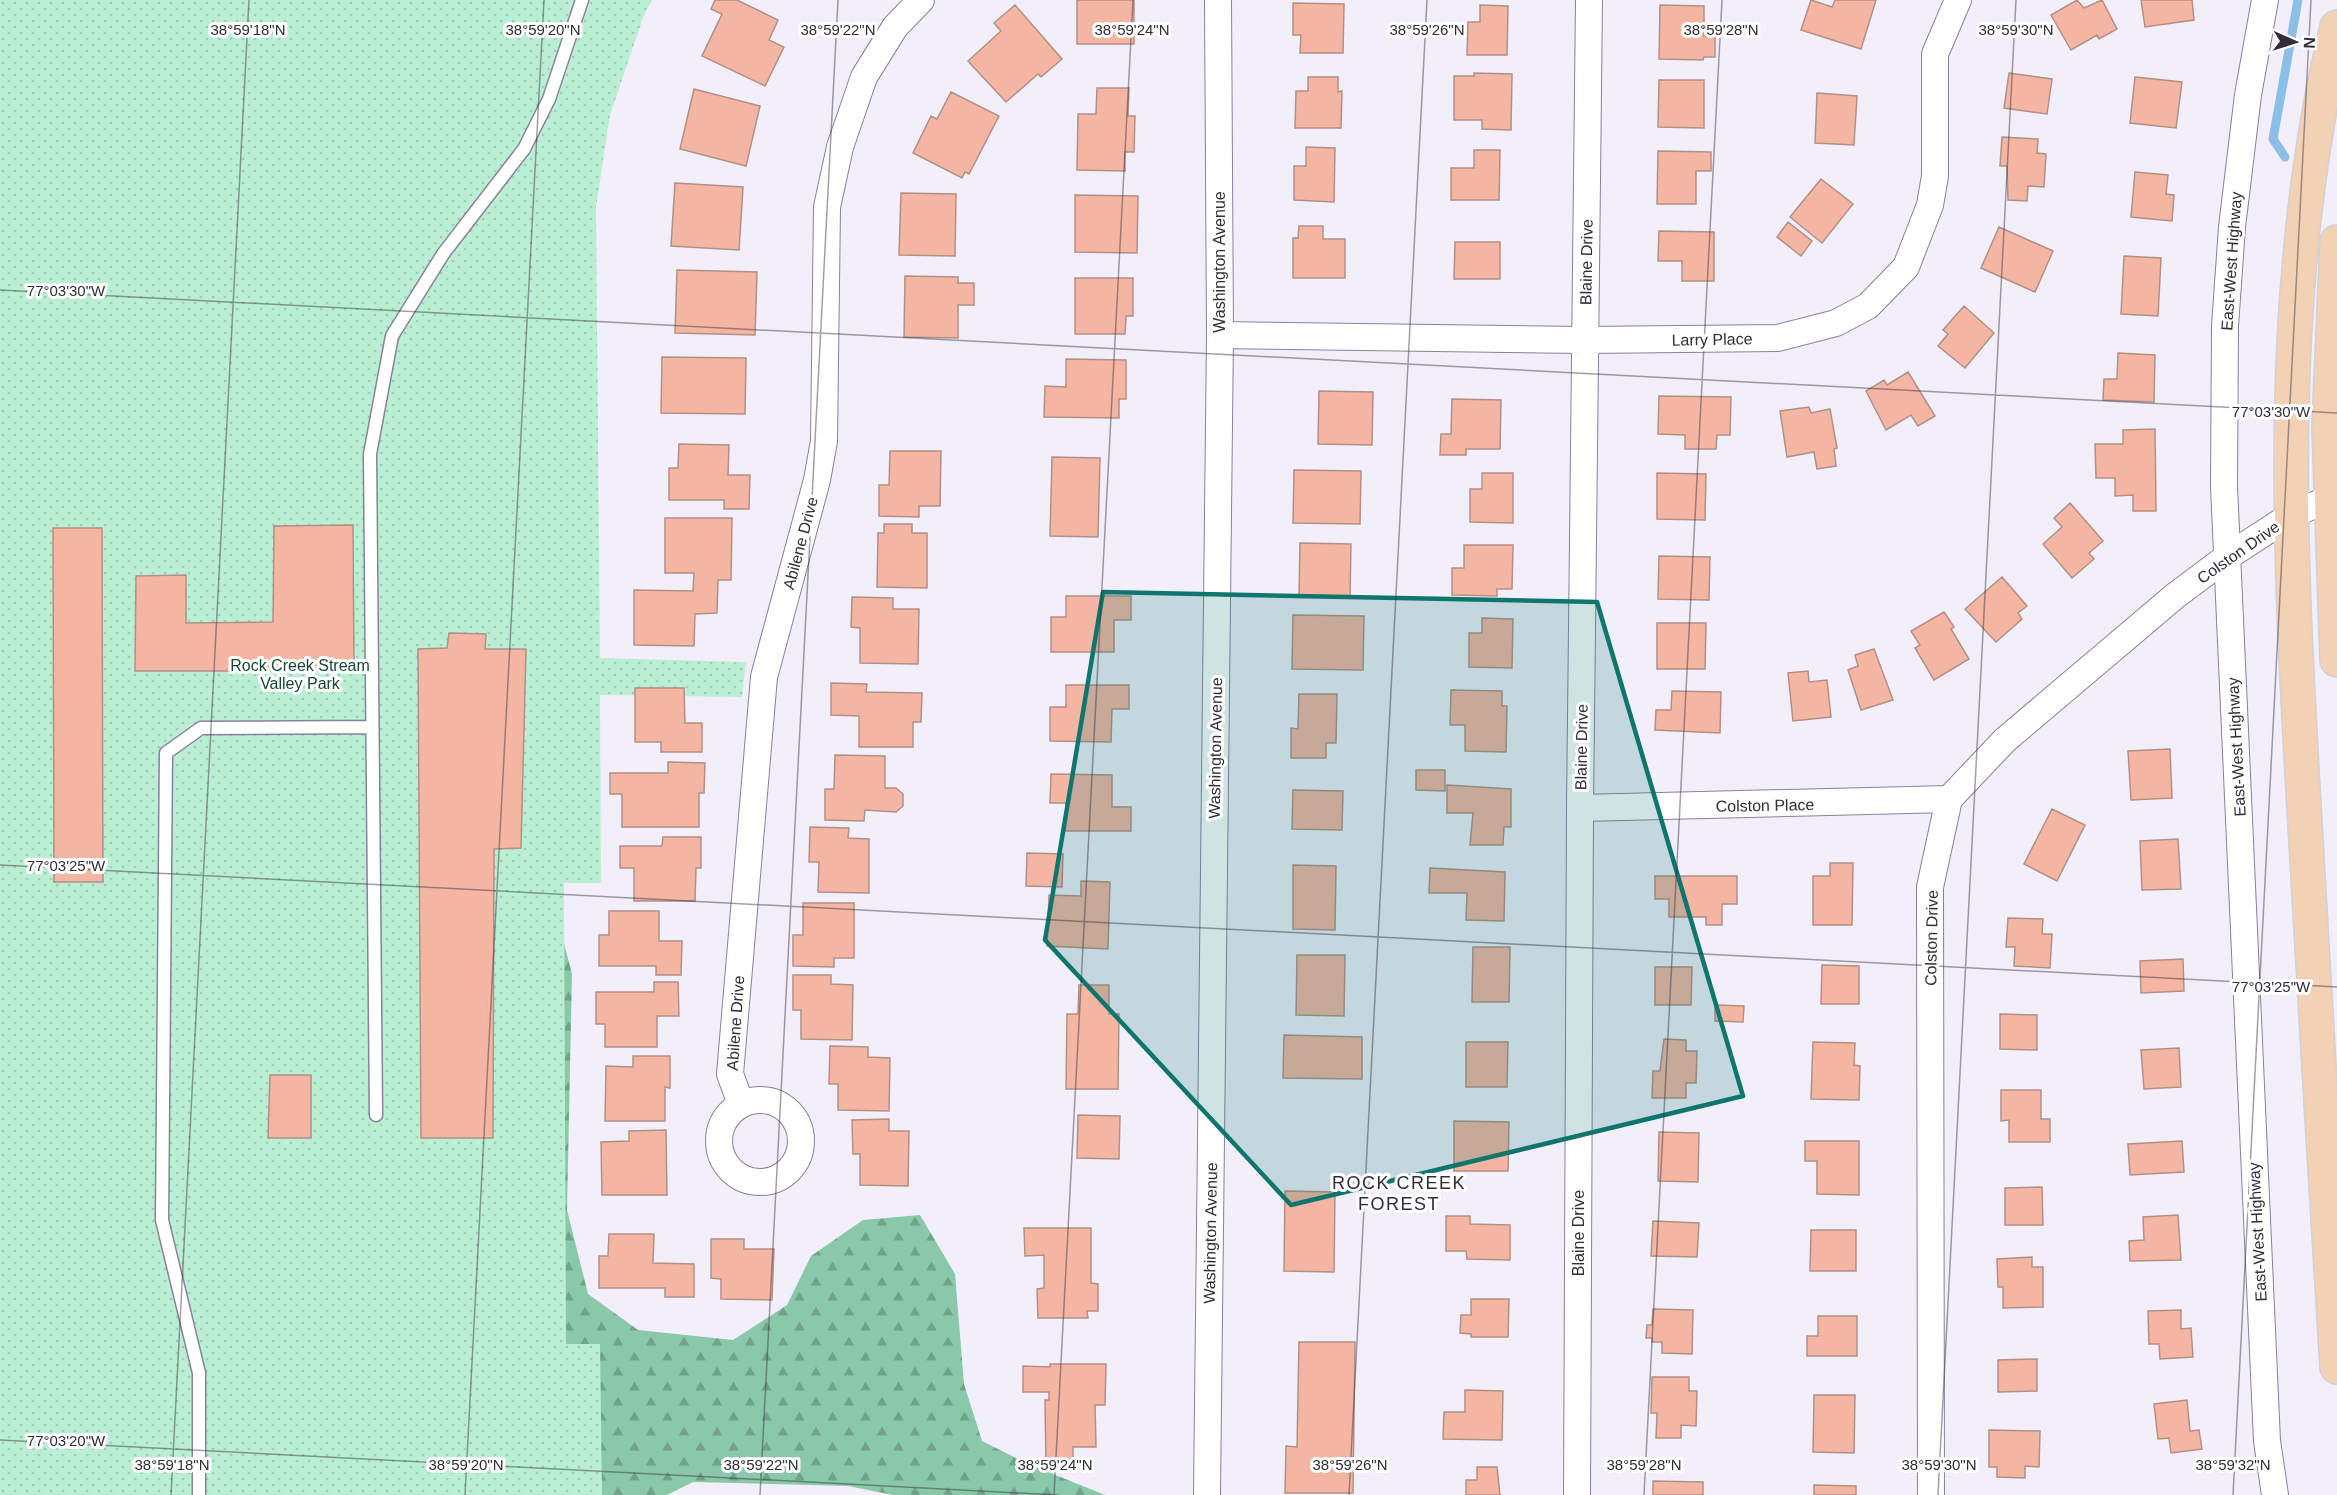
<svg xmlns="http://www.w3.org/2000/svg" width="2337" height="1495" viewBox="0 0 2337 1495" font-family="Arial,sans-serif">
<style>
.forest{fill:url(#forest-firs)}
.park{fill:url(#park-dots)}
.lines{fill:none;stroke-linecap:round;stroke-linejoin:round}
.stream{stroke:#8cbfe6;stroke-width:9}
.building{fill:#f4b6a3;stroke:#b29086;stroke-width:1.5}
.lane-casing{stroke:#89819d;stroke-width:15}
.street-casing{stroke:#89819d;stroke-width:28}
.primary-casing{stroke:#d2d1d3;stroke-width:36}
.lane{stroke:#fff;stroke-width:12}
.street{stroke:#fff;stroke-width:26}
.primary{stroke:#f3d1b4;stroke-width:33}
.marked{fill:#0f766e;fill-opacity:0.2;stroke:#0f766e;stroke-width:4.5;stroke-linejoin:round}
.ticks{fill:none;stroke:#312d39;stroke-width:1.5;stroke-opacity:0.45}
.labels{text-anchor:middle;stroke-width:6;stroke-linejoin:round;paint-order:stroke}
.street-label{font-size:16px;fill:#312d39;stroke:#fff}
.park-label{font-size:16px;fill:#164833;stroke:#fff}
.neighbourhood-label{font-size:18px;letter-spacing:1.5px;fill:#312d39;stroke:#fff}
.ticks-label{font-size:15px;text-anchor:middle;fill:#312d39;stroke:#fff;stroke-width:6;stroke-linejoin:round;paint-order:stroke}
</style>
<defs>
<pattern id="forest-firs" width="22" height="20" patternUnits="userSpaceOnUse" patternTransform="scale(1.5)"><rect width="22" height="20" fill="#8ac8aa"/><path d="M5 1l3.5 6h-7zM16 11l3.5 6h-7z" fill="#71a38b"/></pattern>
<pattern id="park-dots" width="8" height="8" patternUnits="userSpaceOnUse" patternTransform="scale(1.5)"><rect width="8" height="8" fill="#baefd4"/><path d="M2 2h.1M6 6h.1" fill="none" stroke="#a0cdb7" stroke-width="1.8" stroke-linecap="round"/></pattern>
</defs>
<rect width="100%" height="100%" fill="#f2effb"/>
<!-- forest -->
<path class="forest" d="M560,928L572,974L567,1210L588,1294L638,1330L733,1340L787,1305L811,1256L863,1220L920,1215L955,1274L964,1384L982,1441L1026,1463L1105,1495H893L848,1486L693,1482L667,1495H323Z"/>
<!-- park -->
<path class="park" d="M0,0H652L644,15L610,115L596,207L600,658L746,662L742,697L600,695L601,883H564L566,1344H600L602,1495H0Z"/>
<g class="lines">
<!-- stream -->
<path class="stream" d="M2285,157L2273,139L2298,0"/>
</g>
<!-- building -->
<path class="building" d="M715,0H737L778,20L769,40L784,47L765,86L702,56L722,14L711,9Z
M1077,0H1134V44H1077Z
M1811,0L1832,7L1835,0H1876L1861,49L1801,30Z
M2077,0L2084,8L2102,0L2117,29L2099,39L2097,35L2071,50L2051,15Z
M2141,0H2192L2194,20L2145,27Z
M1293,3L1344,4L1343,53H1300L1301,35H1293Z
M1015,5L1062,59L1041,77L1038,74L1006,102L968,61L1001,31L994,23Z
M1480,5L1508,6L1507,55H1467L1468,22H1480Z
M1660,5L1704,6V36H1715V57H1704L1703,60L1659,59Z
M1474,73L1512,74L1511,130L1482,129V120H1454V76H1474Z
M2009,73L2052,79L2047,114L2004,108Z
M1308,77H1338V92L1342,91L1341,128H1295L1296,91H1308Z
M2135,77L2182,82L2176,128L2130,123Z
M1659,80H1704V128L1658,127Z
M1097,88H1129L1128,116H1135L1134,152H1125V171L1077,170L1078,114H1096Z
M694,89L760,106L746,166L680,149Z
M951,92L999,116L969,174L965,172L962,178L913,153L931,116L937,119Z
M1817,93L1857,96L1854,145L1815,143Z
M2002,137L2038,139L2037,153L2046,154L2044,187L2028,186L2027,201L2008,200L2007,166H2000Z
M1306,147L1335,148L1334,202L1294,200V166H1306Z
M1474,150H1500L1499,200H1451V168H1474Z
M1658,151L1711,152V171H1696V204H1657Z
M2135,172L2168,175L2166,194L2174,195L2172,221L2131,217Z
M1821,179L1853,204L1822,243L1790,217Z
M675,183L743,187L739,250L671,246Z
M901,193L956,194L955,256L899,255Z
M1075,195L1138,196L1137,253L1075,252Z
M1788,222L1812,241L1801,256L1777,237Z
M1299,226H1323V239H1345V278H1293V238H1298Z
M1999,227L2053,251L2035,292L1981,268Z
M1659,231L1714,232V281H1682V261H1658Z
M1455,242H1500V279H1454Z
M2124,256L2161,258L2158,316L2121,314Z
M677,270L757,272L755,335L675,333Z
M905,276L958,277V283H974V305H958V338L904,337Z
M1075,278H1133V316H1126L1125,334H1075Z
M1964,306L1994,333L1965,368L1938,346L1948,334L1943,330Z
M2118,353L2155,355L2154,402L2103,400L2104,379H2117Z
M662,357L746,358L745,414L661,413Z
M1066,359L1126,360V399H1119V418L1044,417L1045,386L1066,387Z
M1908,372L1935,416L1918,426L1911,415L1886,430L1866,391L1884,380L1887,385Z
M1319,391L1373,392L1372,445L1318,444Z
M1659,396L1731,397L1730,435H1717L1716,449H1685V435L1658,434Z
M1452,399L1501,400L1500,449H1466V455H1440L1441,434H1451Z
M1809,407L1811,413L1830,409L1837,448L1834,449L1836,466L1817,469L1814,452L1787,457L1780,411Z
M2155,429L2156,511H2133V495L2115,496V478H2096L2095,444H2123V430Z
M679,444L729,445L728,475H750L749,509H724V500H669V468H678Z
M890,451H941L940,506H919V517L879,516V485H889Z
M1052,457L1100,458L1098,537L1050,536Z
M1294,470L1361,471L1360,524L1293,523Z
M1482,473H1513V523L1470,522V489H1482Z
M1657,473L1706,474L1705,520L1657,519Z
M2070,503L2103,541L2089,553L2094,559L2072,578L2043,544L2062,527L2054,518Z
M665,518H732L731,580H718L717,613L695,614L694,646L634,645V590L693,591L694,573H665Z
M884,524H912V533H927V588L877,587L878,533H884Z
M353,525L354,671H135L136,576L186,575V623L273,622L274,526Z
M53,528H102L103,882H54Z
M1300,543L1351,544L1350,597L1299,596Z
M1464,545H1513L1512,589H1497V596L1452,595V568H1464Z
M1659,556L1710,557L1709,600L1658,599Z
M2002,577L2027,606L2018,613L2022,619L1996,642L1965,609Z
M1066,596H1131V620H1114V652H1051V617H1066Z
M852,597L893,598V609H919L918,664L860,663V628L851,627Z
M1944,612L1954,627L1951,629L1969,659L1934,680L1915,648L1920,645L1911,631Z
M1293,615L1364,616L1363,670L1292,669Z
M1482,618L1513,619L1512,668L1469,667V633H1482Z
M1657,623H1706L1705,669H1657Z
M449,633L486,634L485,649H526L521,848L494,849L493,1138H421L418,649L447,648Z
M1874,649L1893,700L1861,710L1848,670L1858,666L1855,655Z
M1808,671L1809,682L1827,680L1831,717L1793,721L1788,673Z
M831,683L867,684L866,692L922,693L921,722H913V747H859V716L831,715Z
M1066,685H1129V709H1112L1111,742L1050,741V707H1066Z
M635,688H684L685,723H702V752H661V742H635Z
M1451,690L1502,691V706H1507L1506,752L1465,751V725H1450Z
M1672,691L1721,692L1720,733L1655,730L1656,710H1671Z
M1299,694H1337L1336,743H1326V758H1291V728L1298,729Z
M2170,749L2172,798L2131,800L2128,751Z
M835,755L885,756V788H896L903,794V806L896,812L865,810L864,821L825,820V789H834Z
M668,762L705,763L704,793H699V827H622V794H610V773H668Z
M1416,770H1445V791L1416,790Z
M1051,774L1112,775V807H1131V831H1065L1066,803H1050Z
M1447,785L1511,789V827H1504L1503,845H1470L1473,813H1447Z
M1293,790L1343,791L1342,830L1292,829Z
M2052,809L2085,825L2057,881L2024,864Z
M810,827L849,828L848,838L869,839V893L818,892L819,862H809Z
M663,837H701V868H696L695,901H634V868H620V846H662Z
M2178,839L2181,889L2142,890L2140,841Z
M1027,853L1063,854L1062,887L1026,886Z
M1830,863H1853L1852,925H1813V876H1830Z
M1293,865L1336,866L1335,930L1293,929Z
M1430,868L1505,872L1504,921L1466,920L1467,893H1429Z
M1655,876H1737V904H1722V925H1706V917H1669V899H1655Z
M1081,881L1110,882L1108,949L1047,946L1049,895L1081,896Z
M803,903H854V958H834V967L793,966V935H803Z
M609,911H659V941H682L681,975H656V966H599V935H609Z
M2008,918L2043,919L2042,934H2052L2050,968L2014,966L2015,947H2006Z
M1473,947H1510L1509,1002H1472Z
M1297,955H1345L1344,1016L1296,1015Z
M2183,959L2184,991L2141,993L2140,961Z
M1822,965L1859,966V1004H1821Z
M1655,967H1692L1691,1005H1655Z
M793,975H831V984L853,985L852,1040L801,1039V1010H793Z
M654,982H678L679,1016H657V1047H605V1024H596V992H654Z
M1079,985H1109V1014H1119L1118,1089H1066L1067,1014H1078Z
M1715,1005L1744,1006L1743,1022L1715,1021Z
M2000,1014L2037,1015V1050L2000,1049Z
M1284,1035L1362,1037V1079L1283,1078Z
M1664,1039L1686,1040V1051H1697L1696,1083H1686V1098H1652L1653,1071H1660Z
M1466,1042H1508L1507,1087H1466Z
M1813,1042L1855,1043L1854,1065L1860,1066L1859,1100L1811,1099Z
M830,1046L868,1047V1057L890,1058L889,1111L838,1110V1084H829Z
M2179,1048L2181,1087L2144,1089L2141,1050Z
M633,1056H670V1088L665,1087V1121H605L606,1066L633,1067Z
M270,1075H311V1138H268Z
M2001,1090H2041V1119H2050V1142H2009V1120L2001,1121Z
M1078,1115L1120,1116L1119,1159L1077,1158Z
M889,1119V1131H909L908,1186L860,1185V1154H853L852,1120Z
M1454,1121L1509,1122L1508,1171H1454Z
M666,1130L667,1195H602L601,1142L629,1141V1131Z
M1659,1132L1699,1133L1698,1182L1658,1181Z
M1805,1141H1859V1195L1817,1194V1161H1805Z
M2182,1141L2184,1172L2130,1175L2128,1144Z
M2042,1187L2043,1225H2005V1188Z
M1285,1191L1335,1192L1334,1272L1284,1271Z
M2178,1215L2181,1260L2130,1261L2129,1241L2144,1240L2143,1217Z
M1446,1216H1470V1224L1510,1225V1260L1467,1259L1466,1251H1446Z
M1653,1221L1699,1223L1697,1257L1651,1256Z
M1024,1228H1091V1283L1098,1284V1311H1087L1088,1318H1038L1037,1289L1044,1288V1255L1025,1256Z
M1811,1230H1856V1271H1810Z
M609,1234H654L653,1263L694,1264V1297H665V1288H599V1256H608Z
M711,1239H744V1249H774L772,1300L721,1299V1279L711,1278Z
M2032,1257V1267H2043V1307L2003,1308V1287H1998L1997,1259Z
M1471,1299H1509L1508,1337H1471V1334L1460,1333L1461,1315H1471Z
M1653,1309L1693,1310L1692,1354L1662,1353V1342H1652V1338H1646L1647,1325H1652Z
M2181,1310V1329L2191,1328L2193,1357L2160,1359L2159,1344H2149L2148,1311Z
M1818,1316H1857V1356H1807V1336H1818Z
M1299,1342H1355L1353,1493H1285L1286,1446L1297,1447Z
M2037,1359V1391L1998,1392V1360Z
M1050,1364H1106L1105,1405H1095L1096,1447H1073V1468H1046L1045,1400H1049V1392H1023V1366L1050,1367Z
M1652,1377H1689V1391H1697L1696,1426L1681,1425V1438H1656L1657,1413H1651Z
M1465,1390L1503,1391L1502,1440L1443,1439L1444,1412H1465Z
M1814,1395H1855L1854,1453L1813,1452Z
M2187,1400L2190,1431L2199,1430L2202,1449L2171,1453L2169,1438L2158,1439L2154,1404Z
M1989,1430L2040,1431L2039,1467L2025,1466V1478L1997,1477V1467H1989Z
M1477,1467H1497L1500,1495H1466V1480H1477Z
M1653,1481L1703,1482V1495H1653Z
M1814,1485L1856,1486V1495H1814Z"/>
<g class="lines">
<defs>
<path id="lane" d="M376,1115L370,454L392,336L443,254L524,149L549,99L582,0
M199,1495V1373L162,1220L166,753L201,728L371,727"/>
<path id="street" d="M2265,0L2248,95L2232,227L2225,326L2224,486L2267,1441L2275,1495
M1220,335L1585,340L1778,338L1836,323L1868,306L1906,267L1930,205L1935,176V54L1958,0
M1580,808L1949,799
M719 1141a41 41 0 1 1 82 0a41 41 0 1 1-82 0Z
M741,1104L730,1074L764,677L817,480L824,441L827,207L840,147L864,77L895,27L921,0
M1207,1495L1220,335L1218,0
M1577,1495L1580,808L1589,0
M1931,1495L1930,887L1949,799L2005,740L2175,596L2227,557L2290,516L2337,495"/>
<path id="primary" d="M2337,27C2275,284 2289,546 2304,807C2315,994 2325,1180 2337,1367
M2337,242L2329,427L2337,660"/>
</defs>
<!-- lane casing -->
<use href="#lane" class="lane-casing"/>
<!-- street casing -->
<use href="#street" class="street-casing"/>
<!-- primary casing -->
<use href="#primary" class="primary-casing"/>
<!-- lane -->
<use href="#lane" class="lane"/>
<!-- street -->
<use href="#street" class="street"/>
<!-- primary -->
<use href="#primary" class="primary"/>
</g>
<!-- marked area -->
<path class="marked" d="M1103,592L1597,602L1743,1096L1291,1205L1045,940Z"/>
<!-- ticks -->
<path class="ticks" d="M0,290L2337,413M0,865L2337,987M0,1440L1058,1495M171,1495L249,0M465,1495L544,0M760,1495L838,0M1054,1495L1133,0M1349,1495L1427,0M1644,1495L1722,0M1938,1495L2016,0M2233,1495L2311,0"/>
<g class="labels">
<!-- street labels -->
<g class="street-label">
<text transform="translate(2231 261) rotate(-86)" y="6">East-West Highway</text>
<text transform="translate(1219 262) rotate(-90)" y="6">Washington Avenue</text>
<text transform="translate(1586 262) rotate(-89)" y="6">Blaine Drive</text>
<text transform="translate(1712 339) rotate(-1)" y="6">Larry Place</text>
<text transform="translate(800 543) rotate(-75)" y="6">Abilene Drive</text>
<text transform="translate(2238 552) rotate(-35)" y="6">Colston Drive</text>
<text transform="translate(1581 747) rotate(-89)" y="6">Blaine Drive</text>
<text transform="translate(2236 747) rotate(-93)" y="6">East-West Highway</text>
<text transform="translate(1215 748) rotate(-89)" y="6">Washington Avenue</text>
<text transform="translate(1765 805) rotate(-1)" y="6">Colston Place</text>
<text transform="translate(1931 938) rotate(-89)" y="6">Colston Drive</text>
<text transform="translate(735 1023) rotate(-86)" y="6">Abilene Drive</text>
<text transform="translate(2257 1232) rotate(-93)" y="6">East-West Highway</text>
<text transform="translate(1210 1233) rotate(-89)" y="6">Washington Avenue</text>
<text transform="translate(1578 1233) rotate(-90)" y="6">Blaine Drive</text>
</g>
<!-- park labels -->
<g class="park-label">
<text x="300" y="671">Rock Creek Stream<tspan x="300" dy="18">Valley Park</tspan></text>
</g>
<!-- neighbourhood labels -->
<g class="neighbourhood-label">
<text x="1399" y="1189">ROCK CREEK<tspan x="1399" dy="21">FOREST</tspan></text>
</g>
</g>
<g class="ticks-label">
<text x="248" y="35">38°59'18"N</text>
<text x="543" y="35">38°59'20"N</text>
<text x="838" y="35">38°59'22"N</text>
<text x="1132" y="35">38°59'24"N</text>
<text x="1427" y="35">38°59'26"N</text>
<text x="1721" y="35">38°59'28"N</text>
<text x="2016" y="35">38°59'30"N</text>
<text x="66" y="296">77°03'30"W</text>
<text x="2271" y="417">77°03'30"W</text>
<text x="66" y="871">77°03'25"W</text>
<text x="2271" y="992">77°03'25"W</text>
<text x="66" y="1446">77°03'20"W</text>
<text x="172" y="1470">38°59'18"N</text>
<text x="466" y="1470">38°59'20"N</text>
<text x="761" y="1470">38°59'22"N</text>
<text x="1055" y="1470">38°59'24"N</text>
<text x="1350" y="1470">38°59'26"N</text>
<text x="1644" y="1470">38°59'28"N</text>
<text x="1939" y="1470">38°59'30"N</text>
<text x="2233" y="1470">38°59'32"N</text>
</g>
<!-- north arrow -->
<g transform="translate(2295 42) rotate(93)" stroke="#ffffff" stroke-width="4.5" paint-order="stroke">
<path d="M0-4.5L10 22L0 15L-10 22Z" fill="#312d39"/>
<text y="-9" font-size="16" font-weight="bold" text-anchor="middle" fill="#312d39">N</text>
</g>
</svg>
